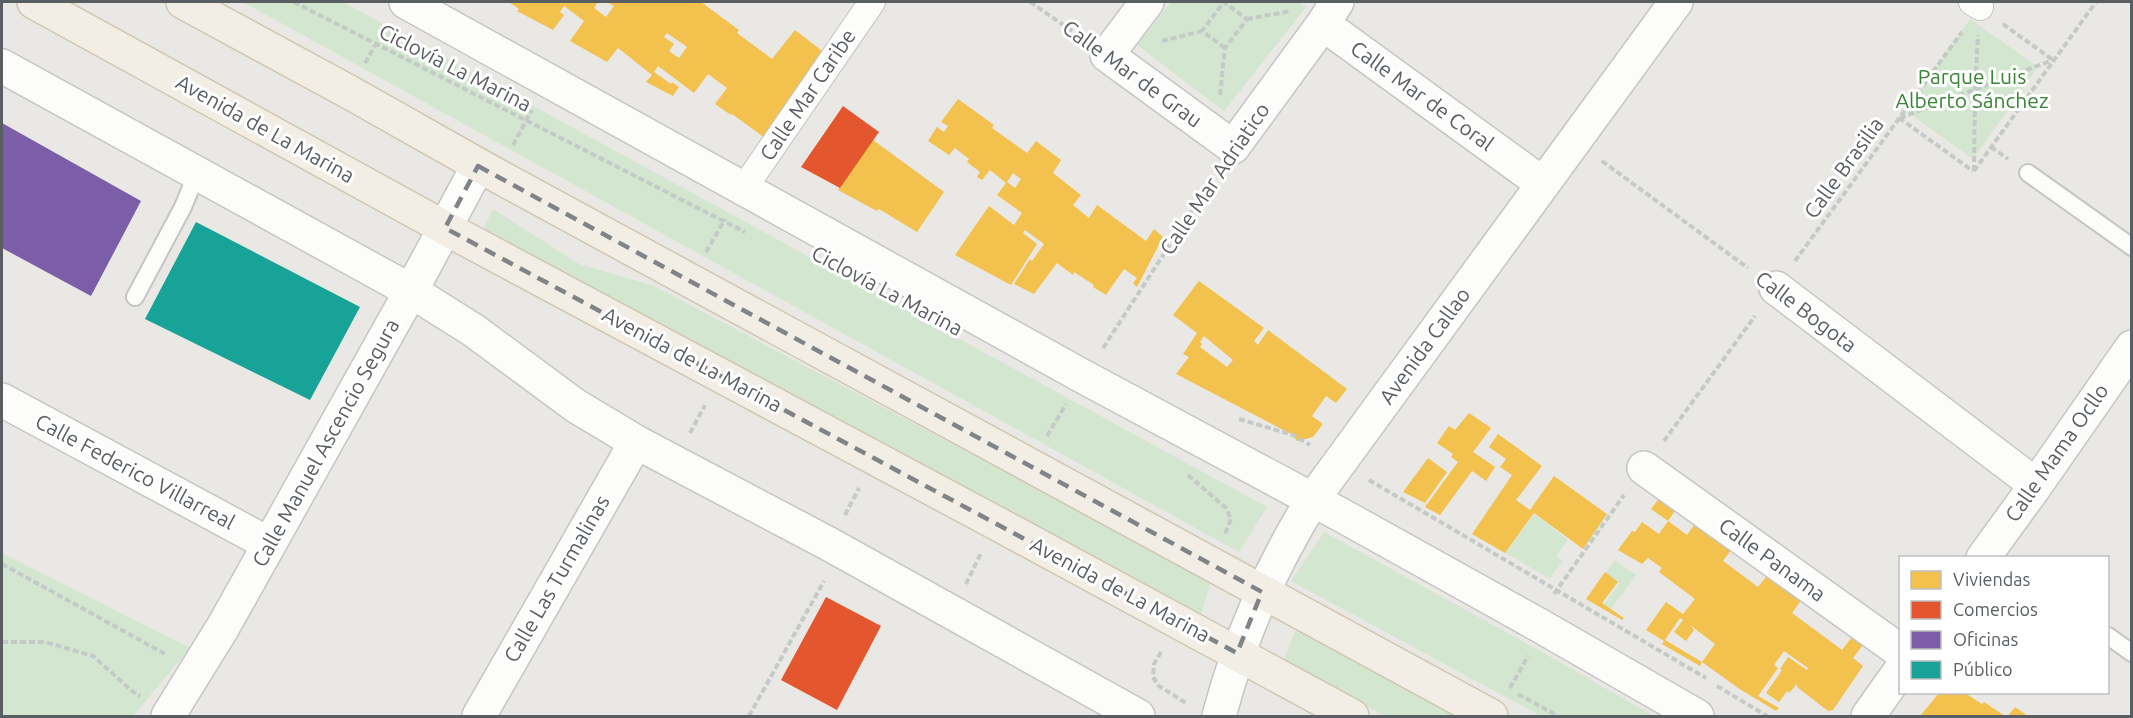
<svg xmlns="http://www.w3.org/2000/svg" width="2133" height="718" viewBox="0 0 2133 718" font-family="Ubuntu,sans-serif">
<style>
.green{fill:#d3e6cf}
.homes{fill:#f2c14e;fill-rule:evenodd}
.shops{fill:#e4572e}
.offices{fill:#7b5ea7}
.public{fill:#17a398}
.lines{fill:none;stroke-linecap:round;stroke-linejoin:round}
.service-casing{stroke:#c5c5c5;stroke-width:20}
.pedestrian-casing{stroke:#c5c5c5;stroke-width:28}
.minor-casing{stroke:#c5c5c5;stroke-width:36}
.tertiary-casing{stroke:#c5c5c5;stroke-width:36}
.secondary-casing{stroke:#c6c6c6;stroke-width:36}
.primary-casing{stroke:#d1c6b2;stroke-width:36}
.path{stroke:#c4cac7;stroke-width:4;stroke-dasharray:6 3;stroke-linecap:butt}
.service{stroke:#fcfcfb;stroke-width:16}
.pedestrian{stroke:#fcfcfb;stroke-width:26}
.minor{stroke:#fcfcfb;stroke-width:33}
.tertiary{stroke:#fcfcfb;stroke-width:33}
.secondary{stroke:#fcfcfb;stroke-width:33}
.primary{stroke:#f2eee6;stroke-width:33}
.marked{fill:none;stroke:#818487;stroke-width:4.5;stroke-dasharray:12 8;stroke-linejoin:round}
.labels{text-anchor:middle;stroke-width:6;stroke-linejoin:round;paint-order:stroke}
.street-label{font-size:21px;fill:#595e62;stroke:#fff}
.park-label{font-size:21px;fill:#398436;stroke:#fff}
</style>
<rect width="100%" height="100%" fill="#e9e8e4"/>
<!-- green -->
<path class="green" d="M243,2H343L1267,507L1239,552Z
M1171,2H1298L1306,7L1224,111L1137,45Z
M1970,19L2038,67L1973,159L1906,111Z
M493,209L579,264L654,286L1211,581L1200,618L483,229Z
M1534,514L1568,540L1556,556L1563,562L1552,574L1553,575L1550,579L1506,553Z
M1324,532L1549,656L1654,716H1541L1291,581Z
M2,553L190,648L133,716H2Z
M1615,560L1636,575L1611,609L1604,604L1620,583L1606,573Z
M1297,627L1460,716H1385L1283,661Z"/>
<!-- homes -->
<path class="homes" d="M509,2H598L594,8L606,17L614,6L607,2H701L739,30L737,33L772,59L795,30L830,57L769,141L732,114L731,115L715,104L727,88L708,74L694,93L658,66L654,72L671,84L672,82L679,87L673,96L646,82L652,75L618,48L607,62L570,41L584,21L564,6L560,12L564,15L553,30L517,11L519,9ZM667,33L687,47L679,58L669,51L674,44L664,37Z
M958,99L994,125L992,128L1027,153L1036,141L1061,160L1053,173L1081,195L1073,205L1089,218L1097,205L1146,241L1154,229L1163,237L1137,287L1133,283L1137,278L1124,269L1106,295L1093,287L1094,285L1074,272L1073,275L1057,263L1034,294L1014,284L1030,259L1032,261L1044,244L1025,230L1023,233L1037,244L1011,285L955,255L989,206L1014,225L1022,213L997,195L1006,183L990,170L982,180L977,177L980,172L967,162L969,159L955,148L949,155L928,141L937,127L944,132L948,126L941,122ZM1013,173L1021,179L1015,188L1007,182Z
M873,140L944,192L917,232L879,209L877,211L838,190Z
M1199,281L1264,328L1254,341L1258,345L1268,330L1347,389L1336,403L1326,396L1312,416L1323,424L1313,437L1297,441L1293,435L1176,374L1189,357L1183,354L1197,333L1173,315ZM1204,336L1233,360L1227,367L1200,347L1202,344L1200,342Z
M1469,413L1491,428L1473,452L1495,467L1486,481L1472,471L1440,515L1425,507L1458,462L1451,457L1453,454L1437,443L1449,426L1455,430Z
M1498,434L1542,466L1516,500L1530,510L1554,476L1607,514L1583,549L1534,513L1505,553L1472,534L1512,475L1500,467L1506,459L1489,447Z
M1428,458L1447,472L1425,503L1403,492Z
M1661,496L1677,508L1668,521L1651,509Z
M1668,521L1687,535L1697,521L1732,549L1723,561L1758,587L1770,572L1804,596L1792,613L1842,650L1852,637L1863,645L1853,658L1863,666L1833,710L1828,711L1797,687V684L1789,693L1787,691L1779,702L1766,693L1782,670L1780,669L1788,657L1807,670L1808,668L1784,651L1774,665L1778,668L1758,696L1779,708L1776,711L1738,688L1702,662L1715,644L1690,625L1694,630L1686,641L1674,632L1683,620L1680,618L1665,640L1702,662L1700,666L1662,644L1664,641L1646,630L1666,602L1683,614L1695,599L1659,572L1662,568L1648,558L1642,564L1618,550L1632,531L1635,532L1642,522L1659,534Z
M1605,572L1618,582L1602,603L1624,618L1622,620L1586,599Z
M1939,693H1965L1982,704L1984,702L2005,716H1920Z
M2015,707L2028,716H2008Z"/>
<!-- shops -->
<path class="shops" d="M843,106L879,132L840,188L801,167Z
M826,597L881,626L837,710L781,680Z"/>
<!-- offices -->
<path class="offices" d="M2,123L141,201L91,296L2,248Z"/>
<!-- public -->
<path class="public" d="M196,222L360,307L310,400L145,319Z"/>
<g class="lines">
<defs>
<path id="service" d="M2028,173L2132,247
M135,297L183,207L197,173
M2108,636L2132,653"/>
<path id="pedestrian" d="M1972,2L1980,7
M744,188L872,2"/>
<path id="minor" d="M1147,2L1107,55L1233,147L1323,24
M1337,2L1323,24L1543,184
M1776,288L2036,485
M2,400L269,544
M1644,468L1900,651
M1983,558L2036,485L2132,347
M168,716L223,627L411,291L478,166
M479,716L636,442
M1868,716L1900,671"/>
<path id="tertiary" d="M1219,716C1240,637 1270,569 1313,499L1676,2"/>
<path id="secondary" d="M406,2L1084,377L1343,516L1537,624L1697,716
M2,66L411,291L473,330L576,406L636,442L829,544L1138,716"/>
<path id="primary" d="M34,2L445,228L996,523L1352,716
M183,2L349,92L496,175L1491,716"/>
</defs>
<!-- service casing -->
<use href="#service" class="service-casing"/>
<!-- pedestrian casing -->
<use href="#pedestrian" class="pedestrian-casing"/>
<!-- minor casing -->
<use href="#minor" class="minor-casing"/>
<!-- tertiary casing -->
<use href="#tertiary" class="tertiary-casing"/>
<!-- secondary casing -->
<use href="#secondary" class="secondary-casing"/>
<!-- primary casing -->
<use href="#primary" class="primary-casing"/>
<!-- path -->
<path class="path" d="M294,2L745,232
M1030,2L1081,37
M1247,19L1291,11
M2003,24L2053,60
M1162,41L1202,31
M365,63L385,28
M1220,95L1225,48L1247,19L1224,2L1202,31L1225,48
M1899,118L1973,171
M1900,118L2053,60
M513,145L532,110
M1991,147L2008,159
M1602,161L1748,268
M1974,171L2096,2
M1974,171L1975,91L1978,35
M706,252L725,219
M1795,261L1962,32
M1103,348L1215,175
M1239,419L1293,435L1310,445
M690,433L705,405
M1047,436L1066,404
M1664,441L1755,316
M1188,475L1226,508L1231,519L1225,534
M1369,480L1706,678
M845,515L859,488
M2,564L167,655
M966,584L981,553
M1554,594L1624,495
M2,642H45L93,656L132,691L140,696
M1161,652L1154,664L1153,677L1159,686L1186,703
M1717,686L1767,716
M1510,688L1528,656
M1518,694L1558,716
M749,716L824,581"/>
<!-- service -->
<use href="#service" class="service"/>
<!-- pedestrian -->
<use href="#pedestrian" class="pedestrian"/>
<!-- minor -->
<use href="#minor" class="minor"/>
<!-- tertiary -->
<use href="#tertiary" class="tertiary"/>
<!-- secondary -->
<use href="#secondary" class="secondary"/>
<!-- primary -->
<use href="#primary" class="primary"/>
</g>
<!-- marked area -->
<path class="marked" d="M478,166L1262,592L1237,653L445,228Z"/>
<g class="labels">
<!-- street labels -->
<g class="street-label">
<text transform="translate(455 68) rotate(27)" y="7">Ciclovía La Marina</text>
<text transform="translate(1132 74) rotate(36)" y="7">Calle Mar de Grau</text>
<text transform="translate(808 95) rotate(-56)" y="7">Calle Mar Caribe</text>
<text transform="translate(1422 96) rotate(36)" y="7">Calle Mar de Coral</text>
<text transform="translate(265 129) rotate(29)" y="7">Avenida de La Marina</text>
<text transform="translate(1844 168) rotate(-54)" y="7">Calle Brasilia</text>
<text transform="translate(1215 179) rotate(-56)" y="7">Calle Mar Adriatico</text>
<text transform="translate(887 291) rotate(28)" y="7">Ciclovía La Marina</text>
<text transform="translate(1806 312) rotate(37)" y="7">Calle Bogota</text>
<text transform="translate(1425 346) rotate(-54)" y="7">Avenida Callao</text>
<text transform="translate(692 360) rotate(28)" y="7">Avenida de La Marina</text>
<text transform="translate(326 443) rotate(-61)" y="7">Calle Manuel Ascencio Segura</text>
<text transform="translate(2057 453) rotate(-55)" y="7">Calle Mama Ocllo</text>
<text transform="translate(135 472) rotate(28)" y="7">Calle Federico Villarreal</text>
<text transform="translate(1772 560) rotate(36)" y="7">Calle Panama</text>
<text transform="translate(557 579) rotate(-60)" y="7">Calle Las Turmalinas</text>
<text transform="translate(1120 590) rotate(28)" y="7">Avenida de La Marina</text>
</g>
<!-- park labels -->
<g class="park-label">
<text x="1972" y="84">Parque Luis<tspan x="1972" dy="24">Alberto Sánchez</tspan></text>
</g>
</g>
<!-- border -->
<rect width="2133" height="718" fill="none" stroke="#595e62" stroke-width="6"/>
<!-- legend -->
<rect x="1899" y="556" width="210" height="138" fill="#ffffff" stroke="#bdbfc0" stroke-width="1.5"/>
<rect x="1911" y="571" width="30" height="18" fill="#f2c14e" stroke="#bdbfc0" stroke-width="1.5"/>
<text x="1953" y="586" font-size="18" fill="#595e62">Viviendas</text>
<rect x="1911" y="601" width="30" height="18" fill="#e4572e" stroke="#bdbfc0" stroke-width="1.5"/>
<text x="1953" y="616" font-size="18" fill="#595e62">Comercios</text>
<rect x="1911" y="631" width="30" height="18" fill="#7b5ea7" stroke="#bdbfc0" stroke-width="1.5"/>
<text x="1953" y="646" font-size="18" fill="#595e62">Oficinas</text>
<rect x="1911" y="661" width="30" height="18" fill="#17a398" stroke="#bdbfc0" stroke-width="1.5"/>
<text x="1953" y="676" font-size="18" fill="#595e62">Público</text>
</svg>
